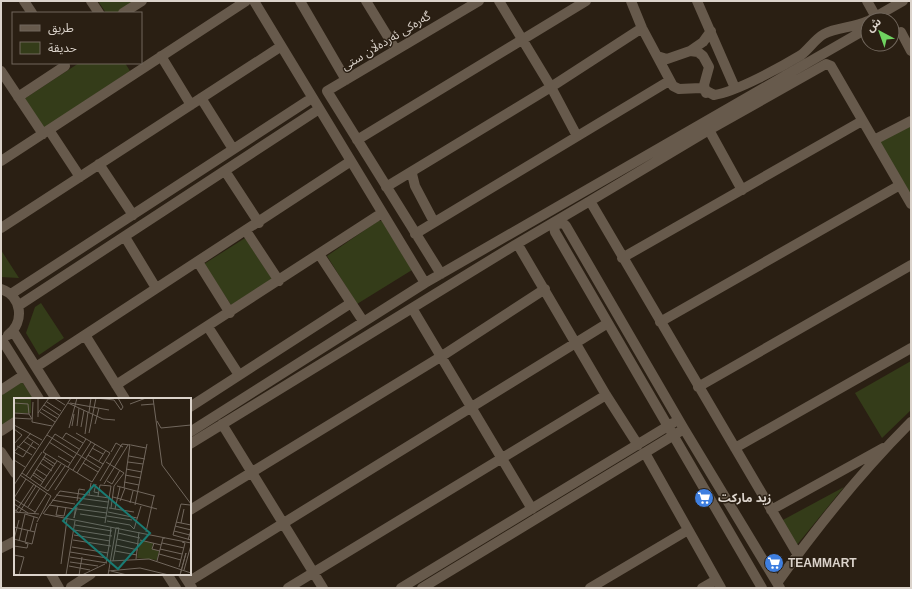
<svg xmlns="http://www.w3.org/2000/svg" width="912" height="589" viewBox="0 0 912 589" font-family="Arial,'Noto Sans Arabic',sans-serif">
<style>
.green{fill:#343c19}
.lines{fill:none;stroke-linecap:round;stroke-linejoin:round}
.minor{stroke:#675a4c;stroke-width:10}
.labels{text-anchor:middle;stroke-width:3;stroke-linejoin:round;paint-order:stroke}
.street-label{font-size:12px;fill:#dbd3cb;stroke:#2a1f13}
.poi-label{font-size:12px;font-weight:bold;fill:#dbd3cb;stroke:#2a1f13;text-anchor:start}
.inset-road{fill:none;stroke:#71675d;stroke-width:1}
.view{fill:#197b73;fill-opacity:0.15;stroke:#197b73;stroke-width:2}
.inset-edge{fill:none;stroke:#dbd3cb;stroke-width:2}
</style>
<rect width="100%" height="100%" fill="#2a1f13"/>
<!-- green -->
<path class="green" d="M98,1H136L117,13H106Z
M79,63H125L130,71L44,128L24,99Z
M911,125V195L879,141Z
M378,221H382L412,270L357,304L327,256Z
M245,238L272,279L231,305L204,264Z
M1,250L19,278L1,277Z
M41,303L64,338L39,355L26,333L35,307Z
M911,361V410L882,438L855,393Z
M22,382L34,399H15V418L1,427V395Z
M844,487L796,546L781,521Z"/>
<g class="lines">
<!-- minor -->
<path class="minor" d="M24,1L32,13
M91,1L99,13
M254,1L425,283
M300,1L346,80
M366,1L396,50
M499,1L551,87L577,136
M631,1L642,28L673,86L679,89L701,88L714,95C736,92 781,67 801,55C809,49 815,39 824,34C837,27 854,28 868,21
M697,1L735,88
M867,1L876,17
M123,13L142,1
M870,20L903,1
M901,32L911,51
M690,51L703,42L711,31
M161,56L191,105
M657,56L667,59L690,51L698,52L703,56L709,67L704,85L706,93
M1,71L43,134
M18,97L65,66
M201,98L233,149
M49,130L80,177
M709,130L742,190
M357,140L586,1
M874,140L911,121
M1,161L246,1
M99,164L133,215
M414,170L412,174L415,186L434,222
M225,171L259,223
M386,187L551,87L642,28
M590,201L709,130L826,64L831,66L911,204
M1,228L280,47
M246,231L279,281
M415,234L669,81
M125,237L156,288
M515,245L590,201L798,555
M319,254L363,321
M622,258L862,121
M198,262L230,313
M441,274L327,91L479,1
M1,289C22,296 25,322 8,335
M11,294L312,98
M18,306L319,109
M412,308L532,509
M660,322L900,185
M208,327L239,375
M13,331L56,399
M85,335L125,399
M2,340L39,399
M36,367L351,161
M116,385L382,213
M698,387L911,265
M1,390L24,375
M190,407L351,303
M222,424L323,588
M1,431L15,422
M190,432L425,283L868,28
M190,444L515,245H518L606,395L638,445
M735,448L911,348
M1,452L15,473
M645,453L721,588
M190,510L442,356L545,289
M771,510L883,448
M1,548L15,541
M51,574L59,588
M167,574L176,588
M183,574L192,588
M188,582L608,323
M777,583C817,527 862,471 911,422
M71,587L91,574
M288,588L606,395
M401,588L673,423
M422,588L679,432
M590,588L688,530
M702,588L716,580
M762,588L555,232L554,227L557,224L563,223L566,226L684,429L780,588"/>
</g>
<!-- icons -->
<defs>
<symbol id="supermarket-disc" viewBox="-11 -11 22 22"><circle r="9.5" fill="#3f7fe0" stroke="#2a1f13"/><path d="M-6-5.5h2.5l.6 2H6L4.5 2H-2.5L-4.4-4H-6ZM-1.5 3.2a1.3 1.3 0 1 0 .1 0ZM3 3.2a1.3 1.3 0 1 0 .1 0Z" fill="#fff"/></symbol>
</defs>
<g fill-rule="evenodd">
<use href="#supermarket-disc" x="693" y="487" width="22" height="22"/>
<use href="#supermarket-disc" x="763" y="552" width="22" height="22"/>
</g>
<g class="labels">
<!-- street labels -->
<g class="street-label">
<text transform="translate(386 41) rotate(-31)" y="4">گەرەکی ئەردەڵان ستی</text>
</g>
<!-- poi labels -->
<g class="poi-label">
<text x="718" y="502">زيد ماركت</text>
<text x="788" y="567">TEAMMART</text>
</g>
</g>
<!-- overview -->
<g transform="translate(14 398)">
<rect width="177" height="177" fill="#2a1f13"/>
<path d="M0,0H17V15H0ZM126,142L139,145L138,151L145,153L143,162L123,160Z" fill="#343c19"/>
<path class="inset-road" d="M24,0V19M40,0L51,7M82,0L100,2M139,0L148,67L177,106M100,2L107,12L109,9L104,0M19,4L18,24L38,28M33,4L47,13M0,5L14,6L15,16M54,5L89,21L101,22M56,5L95,12M116,6L132,0M30,7L45,17M127,7L140,6M28,11L43,20M26,14L41,24M75,14L77,0M0,15L15,16L18,21M24,15L35,0M0,20L17,21M143,23L147,30L177,27M81,26L85,10M0,27L28,42M58,28L60,16M63,28L65,10M67,29L70,12M55,30L63,0M0,31L8,37L0,46M62,35L96,55L78,84L29,54L41,36L65,51M75,35L82,0M71,36L74,14M33,37L86,70M13,39L25,47M48,41L52,35L69,45M9,43L22,51M35,44L60,60M117,47L132,50M3,48L18,57M78,50L89,56M0,54L9,59L19,44M0,54L17,35M97,54L102,45L109,49M74,57L89,66M44,58L56,65M115,58L131,61M30,59L41,66M29,61L39,68M0,62L11,69M85,63L92,52M92,64L110,75L100,88L97,110M114,64L129,66M26,65L38,73M69,65L84,74M54,69L72,41M22,71L33,78M112,71L128,74M59,72L77,44M8,75L34,93L51,68M20,75L30,82M63,75L81,46M6,77L37,98L23,124M19,77L29,84M111,77L127,80M12,78L28,54M16,81L32,56M86,83L108,46L116,47M93,83L98,86L106,72M110,84L125,87M82,86L80,94L85,95M90,86L114,47M0,87L57,0M26,88L43,63M103,88L141,98M110,90L116,46M30,91L47,66M41,92L55,71M42,97L94,104M75,97L77,85M84,98L86,87L97,88L91,125M99,99L143,111M0,100L12,81M0,101L21,114M38,102L61,106M63,103L65,91L71,92M106,103L111,90M116,105L119,93M0,106L14,115M65,106L93,110M35,107L61,111M62,107L60,120L63,109M121,107L133,46M176,107L167,106L159,137L177,142M44,108L42,117L50,118L52,109M14,109L26,90M95,110L120,114M0,111L5,115L22,88M63,111L93,115M101,111L106,89M2,113L20,86M0,114L25,116M94,114L123,120M20,116L33,95M29,116L46,93L95,100M30,116L177,145M66,116L92,120M93,118L118,122M93,123L116,127L120,131M162,124L177,127M167,125L170,111M61,127L98,133M161,128L177,132L174,142M0,129L21,134M120,131L127,108M60,132L98,138M16,133L20,119M160,133L176,137M132,134L140,98M104,135L126,140M60,137L96,143M0,141L18,146L23,125M0,141L5,122M103,141L125,146M59,142L97,148M126,142L147,147M5,143L11,116L24,120M11,144L14,132M140,145L138,151L146,153M148,145L170,150M102,147L124,152M0,148L13,150L14,146L11,145M95,148L97,129M58,149L94,155M146,151L168,156M101,153L123,157M56,154L93,160M145,156L167,162M0,157L10,159L5,177M56,159L93,165M122,161L125,134M96,163L135,161L177,175M99,163L105,130H102M143,163L149,140H151M56,164L84,168M92,165L95,148M47,166L53,121M55,168L76,172M165,169L171,145L168,144M170,172L177,147M94,173L126,170L155,177M97,173L113,177M52,177L61,123M65,177L68,159M68,177L91,166M94,177L102,130M166,177L172,155L166,177"/>
<path class="view" d="M80,87L136,135L104,171L49,123Z"/>
<rect width="177" height="177" class="inset-edge"/>
</g>
<!-- border -->
<rect width="912" height="589" fill="none" stroke="#dbd3cb" stroke-width="4"/>
<!-- legend -->
<rect x="12" y="12" width="130" height="52" fill="#2a1f13" stroke="#71675d"/>
<rect x="20" y="25" width="20" height="6" fill="#675a4c" stroke="#71675d"/>
<text x="48" y="32" font-size="12" fill="#dbd3cb">طريق</text>
<rect x="20" y="42" width="20" height="12" fill="#343c19" stroke="#71675d"/>
<text x="48" y="52" font-size="12" fill="#dbd3cb">حديقة</text>
<!-- north arrow -->
<g transform="translate(880 32) rotate(319)"><circle r="19" fill="#2a1f13" stroke="#71675d"/>
<path d="M0-3L7 15L0 10L-7 15Z" fill="#6fd360"/>
<text y="-6" font-size="11" font-weight="bold" text-anchor="middle" fill="#dbd3cb">ش</text>
</g>
</svg>
